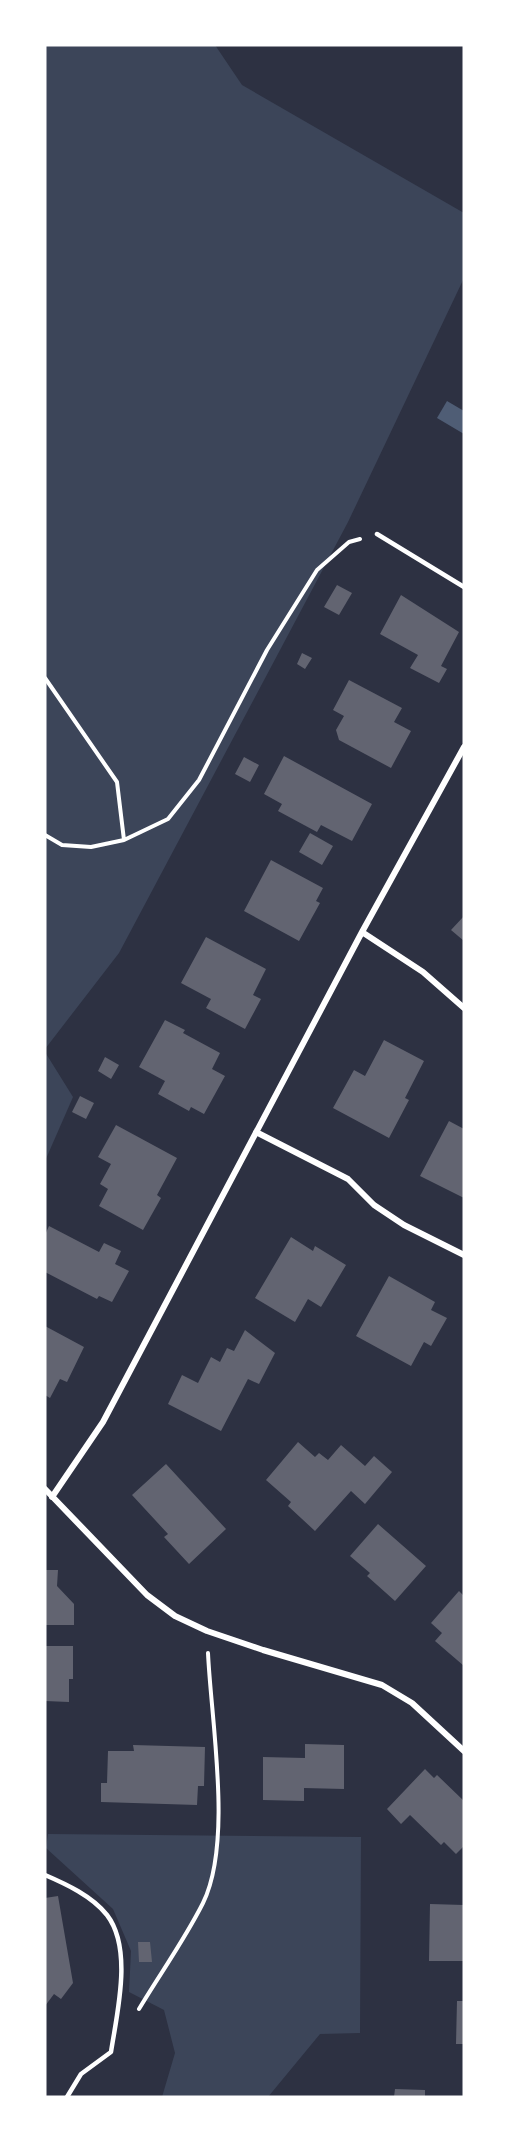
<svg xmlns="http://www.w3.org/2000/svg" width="509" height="2142" viewBox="0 0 509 2142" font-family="'Public Sans',sans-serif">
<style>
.green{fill:#3c4559}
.water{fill:#4f5d75}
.building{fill:#626471}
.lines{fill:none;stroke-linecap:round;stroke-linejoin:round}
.path{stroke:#fff;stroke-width:4}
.service{stroke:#fff;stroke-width:4.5}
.minor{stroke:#fff;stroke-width:6}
</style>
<rect width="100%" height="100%" fill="#2d3142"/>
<!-- green -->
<path class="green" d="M45,45H215L242,85L464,213V278L348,522L119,953L45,1049Z
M45,1052L73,1097L45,1161Z
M48,1834L361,1837L360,2033L320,2034L268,2097H162L175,2053L164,2010L129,1992L131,1951L113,1909L46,1848Z"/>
<!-- water -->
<path class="water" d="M447,401L464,411V434L437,418Z"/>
<!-- building -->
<path class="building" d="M337,585L352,593L339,615L324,607Z
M401,595L459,632L441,666L447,669L439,683L410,668L418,655L380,634Z
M302,653L312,658L305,669L297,664Z
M349,680L402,708L394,722L411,731L391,768L339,740L336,730L344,716L333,710Z
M284,756L372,804L352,841L321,825L317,832L278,811L282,804L264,794Z
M244,757L259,765L250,782L235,774Z
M310,833L333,846L322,865L299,852Z
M271,860L323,888L316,901L320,903L299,941L244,911Z
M464,916V941L451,930Z
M206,937L266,969L253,995L261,999L245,1029L206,1008L211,999L181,983Z
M165,1020L185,1030L183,1033L220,1053L212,1069L225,1076L204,1114L191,1107L189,1111L158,1094L165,1081L139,1067Z
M384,1040L424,1061L405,1098L409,1100L389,1138L333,1108L354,1070L365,1076Z
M105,1057L119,1065L111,1079L98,1071Z
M80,1096L94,1103L86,1119L72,1112Z
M449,1121L464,1129V1198L420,1176Z
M116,1125L177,1158L157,1195L161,1198L143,1230L99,1206L108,1189L100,1184L111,1164L98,1157Z
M49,1226L99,1252L104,1243L121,1251L115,1264L129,1271L112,1302L99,1296L97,1299L45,1272V1235Z
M291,1237L313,1251L315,1246L346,1265L321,1307L308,1299L295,1322L255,1298Z
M389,1276L435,1302L431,1310L447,1318L431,1346L424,1342L411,1366L356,1336Z
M45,1326L84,1347L67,1382L60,1379L50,1398L45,1395Z
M245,1330L275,1353L259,1384L248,1379L221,1431L168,1404L182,1375L198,1383L211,1357L220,1362L227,1348L234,1351Z
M298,1442L315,1457L319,1453L328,1460L341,1445L365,1466L374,1456L392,1472L365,1504L351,1491L315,1531L288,1506L291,1502L266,1480Z
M166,1464L226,1529L189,1564L164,1537L168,1534L132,1495Z
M378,1524L426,1566L395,1601L367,1576L370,1573L350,1556Z
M45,1570H58L57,1586L74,1604V1625H45Z
M459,1591L464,1596V1666L435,1641L442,1633L431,1623Z
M45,1646H73V1679H69V1702L45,1701Z
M305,1744L344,1745V1789L304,1788V1801L263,1800V1757L305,1758Z
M133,1745L205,1747L204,1786H198L197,1805L101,1802V1783H107L108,1751H134Z
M425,1769L434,1778L437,1775L464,1801V1846L456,1854L444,1842L441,1845L410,1815L401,1824L387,1809Z
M58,1896L73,1983L61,1999L54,1994L45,2006V1898Z
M430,1904L464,1905V1961H429Z
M138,1942H150L152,1962H139Z
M457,2001H464V2044H456Z
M395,2089L425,2090V2097H394Z"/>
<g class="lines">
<!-- path -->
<path class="path" d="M45,678L117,782L124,840
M45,835L62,845L91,847L124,840L168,819L199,780L267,650L317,570L349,542L360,539
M139,2009C160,1974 185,1939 203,1903C233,1842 211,1721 208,1653"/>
<!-- service -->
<path class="service" d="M377,534L464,587
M45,1875C66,1884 92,1896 107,1915C133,1949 117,2013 111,2052L81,2074L67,2097"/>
<!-- minor -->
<path class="minor" d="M362,932L423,972L464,1008
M256,1132L348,1179L374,1205L404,1225L464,1255
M45,1489L147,1595L175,1616L207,1631L263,1650L382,1685L412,1703L464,1751
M52,1497L103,1422L362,932L464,747"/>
</g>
<!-- border -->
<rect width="509" height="2142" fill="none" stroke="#ffffff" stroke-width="93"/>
</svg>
